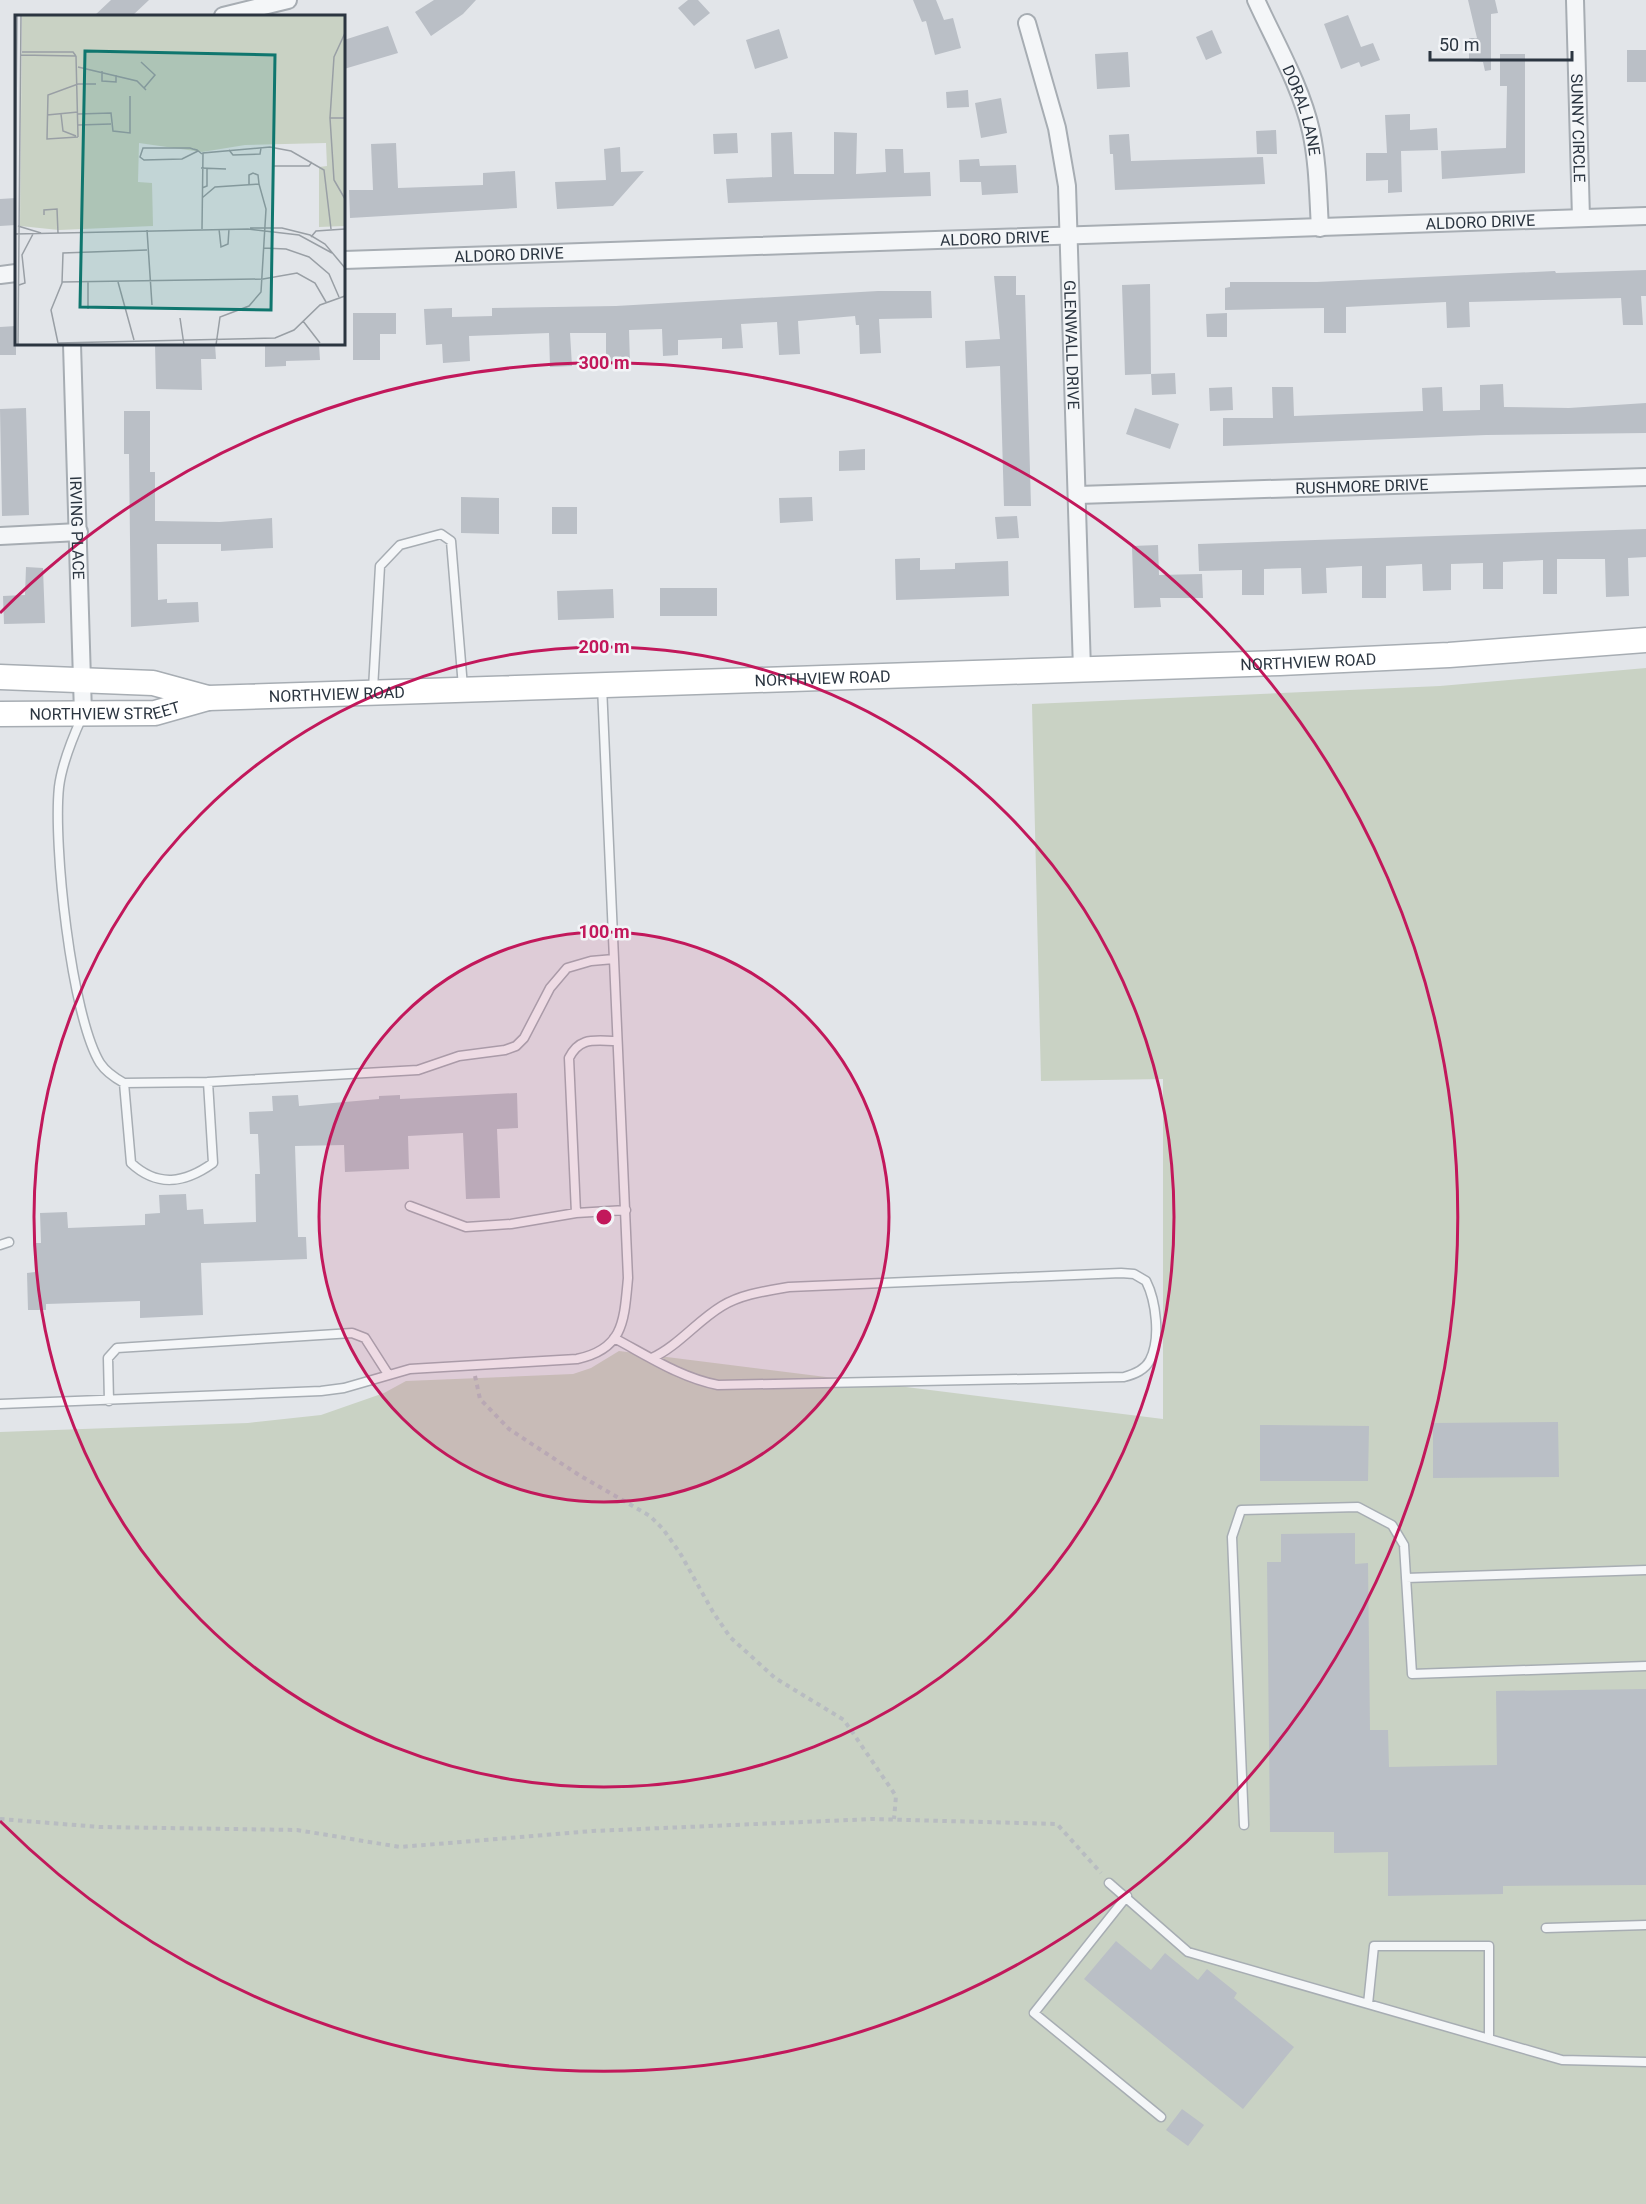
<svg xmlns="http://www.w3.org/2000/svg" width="1646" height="2204" viewBox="0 0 1646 2204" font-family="Roboto,sans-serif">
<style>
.green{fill:#c9d2c4}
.building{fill:#babfc6}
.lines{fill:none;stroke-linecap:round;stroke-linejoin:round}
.lane-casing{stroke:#a7adb3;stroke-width:11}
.street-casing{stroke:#a7adb3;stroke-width:20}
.secondary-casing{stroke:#a7adb3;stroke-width:27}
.path{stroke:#b8bcc1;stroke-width:4;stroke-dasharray:4.5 4.5;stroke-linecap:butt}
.lane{stroke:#f4f6f8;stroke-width:8}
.street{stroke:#f4f6f8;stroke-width:16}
.secondary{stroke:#fff;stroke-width:24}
.ring{fill:none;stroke:#c2185b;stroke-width:3}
.labels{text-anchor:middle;stroke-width:5;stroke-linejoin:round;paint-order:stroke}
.street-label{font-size:16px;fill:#2b3540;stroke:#f2f4f7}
.inset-road{fill:none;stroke:#999fa5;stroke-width:1.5}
.view{fill:#0f766e;fill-opacity:0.15;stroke:#0f766e;stroke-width:3}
.inset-edge{fill:none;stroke:#2b3540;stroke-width:3}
.centre{fill:#c2185b;stroke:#f2f4f7;stroke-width:3}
.ring-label{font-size:18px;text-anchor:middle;font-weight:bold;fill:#c2185b;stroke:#f2f4f7;stroke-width:5;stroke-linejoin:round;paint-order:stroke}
</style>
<rect width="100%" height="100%" fill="#e2e5e9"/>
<!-- green -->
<path class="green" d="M1646,668V2204H0V1432L248,1423L321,1415L384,1393L406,1381L573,1374L591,1368L619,1351L1163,1419V1079L1041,1081L1032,704L1440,686Z"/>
<!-- building -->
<path class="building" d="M111,0H149L132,16H94Z
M434,0H476L463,14L431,36L415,12Z
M688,0H698L710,13L694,26L678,8Z
M913,0H936L944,20L953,18L961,48L935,55L926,21L922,22Z
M1468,0H1495L1498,13L1491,14V70L1485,71L1483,62L1469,61V38H1477Z
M1348,15L1361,47L1373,43L1380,60L1361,67L1359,62L1341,69L1324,24Z
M388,26L398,53L344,69V40Z
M779,29L788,58L755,69L746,40Z
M1212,30L1222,53L1206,60L1196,37Z
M1627,50H1646V82H1627Z
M1128,52L1130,87L1097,89L1095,54Z
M1500,54H1525V173L1442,179L1441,151L1506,148L1507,86H1500Z
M968,90L969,107L947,108L946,92Z
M1001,98L1007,133L981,138L975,103Z
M1410,114V130L1437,128L1438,150L1401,151L1402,192L1388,193V180L1366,181V153H1387L1385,115Z
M1276,130L1277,154H1257L1256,131Z
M792,132L794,174H834V132L857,133L856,174L886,172L885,149H903L904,173L930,172L931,196L728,203L726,179L772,177L771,133Z
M737,133L738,153L714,154L713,134Z
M1129,134L1131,161L1263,157L1265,184L1115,190L1113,154H1110L1109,135Z
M396,143L398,188L483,185V173L515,171L517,208L350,218L349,190H373L371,144Z
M620,147L621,172L644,171L613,206L557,209L555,182L606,180L604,149Z
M979,159L980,166L1016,165L1018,193L982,195L981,182H960L959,160Z
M16,198V225L0,226V199Z
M1646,270V296H1641L1643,325H1623L1621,298L1469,302L1470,327L1447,328L1446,302L1346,307V333H1324V308L1225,310V288L1230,287V282H1317L1555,271L1556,273Z
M994,276H1016V295H1025L1031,506H1004L1000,366L966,368L965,341L1000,339Z
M1150,284L1151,374L1125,375L1122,285Z
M878,291H931L932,318L879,319L881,353L860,354L859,325H856L855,316L798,321L800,354L779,355L777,322L741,324L743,348L722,349V338L678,340V355L663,356L662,329L629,330L630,363H606V333H570L572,366L550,367L549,333L469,336L470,361L443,363L442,344L426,345L424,309L452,308V317L492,316V308L616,306Z
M353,313H396V334H380V360H353Z
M1227,313V337H1207L1206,314Z
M16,326V355H0V327Z
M155,344H215L216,359H201L202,390L156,389Z
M265,344H319L320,360L286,361V366L265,367Z
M1175,373L1176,394L1152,395L1151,374Z
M1503,384L1504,407L1569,408L1646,403V433L1486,435L1223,446V418H1273L1272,387H1293L1294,416L1423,411L1422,388L1442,387L1443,411L1480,410V385Z
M1232,387L1233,410L1210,411L1209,388Z
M26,408L29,515L2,516L0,409Z
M1135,408L1179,424L1170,449L1126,434Z
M124,411H150V472H155V521L220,522L272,518L273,548L221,551V544H157L158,600L167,599V603L198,602L199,622L131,627L129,454H124Z
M865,449V470L839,471V451Z
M461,497L499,498V534L461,533Z
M812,497L813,521L780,523L779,498Z
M552,507H577V534H552Z
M1017,516L1019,538L997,539L995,517Z
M1646,529V557L1628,558L1629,596L1606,597L1605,559H1557V594H1543V560L1503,562V589H1483V563L1451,564V590L1423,591L1422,564L1386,566V598H1362V566L1326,568L1327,593L1302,594L1301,568L1264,569V595H1242V570L1199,571L1198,544Z
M1158,545L1159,575L1202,574L1203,598H1160L1161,607L1134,608L1132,546Z
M920,558V570L955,569V563L1008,561L1009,596L896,600L895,559Z
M26,567L43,568L45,623L4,624L3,596L25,595Z
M660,588H717V616H660Z
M613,589L614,618L558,620L557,591Z
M517,1093L518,1128L497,1129L500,1198L466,1199L463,1133L408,1136L409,1169L345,1172L344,1145L295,1146L298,1237H306L307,1259L201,1263L203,1315L140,1318V1301L46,1304V1310H28L27,1273L35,1272L34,1243H41L40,1213L67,1212L68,1228L145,1225V1214L160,1213L159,1195L186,1194L187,1210L203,1209L204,1224L256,1222L255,1174H260L258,1134H250L249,1112L273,1111L272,1096L298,1095L299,1106L379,1099V1096L400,1095V1099Z
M1558,1422L1559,1477L1433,1478V1423Z
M1260,1425L1369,1426L1368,1481H1260Z
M1355,1533V1564L1368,1563L1370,1730H1388L1389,1767L1497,1765L1496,1691L1646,1689V1885L1503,1886V1894L1388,1896V1852L1334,1853V1832H1270L1267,1562H1281V1534Z
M1116,1941L1151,1970L1165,1953L1198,1980L1207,1969L1237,1993L1234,1998L1294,2047L1243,2109L1084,1979Z
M1182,2109L1204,2125L1188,2146L1166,2130Z"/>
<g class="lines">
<defs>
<path id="lane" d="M373,689L380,566L400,545L441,534L451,541L463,687
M82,717C72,739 62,763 59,787C53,844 71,1015 100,1063C106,1072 115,1078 124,1083L208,1082L418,1070L459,1056L505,1050L516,1046L524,1038L550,988L567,968L591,961L614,959
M124,1083L131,1163C158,1188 185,1183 213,1163L208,1082
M410,1206L466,1227L511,1224L576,1213L626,1210
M576,1213L569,1058C580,1036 595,1041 617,1041
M0,1245L9,1242
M614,1338C648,1356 681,1378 718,1385L1124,1377C1135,1374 1145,1370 1150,1360C1161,1339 1156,1301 1146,1281L1134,1274L1121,1273L789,1287C766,1291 742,1294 722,1306C697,1321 678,1346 652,1358
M109,1401L108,1358L117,1348L352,1333L365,1338L388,1374
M0,1404L321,1391L344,1388L410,1369L577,1359C624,1349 624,1321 628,1278L602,686
M1406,1578L1646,1570
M1244,1825L1232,1537L1241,1510L1358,1507L1392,1525L1404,1545L1412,1674L1646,1666
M1109,1883L1188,1952L1562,2060L1646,2062
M1127,1896L1034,2013L1161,2117
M1546,1928L1646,1925
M1368,2004L1374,1946H1489V2039"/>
<g id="street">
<path id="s1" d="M1256,0C1275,42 1301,86 1311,131C1318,163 1318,195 1320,228"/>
<path id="s2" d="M1575,0L1581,218"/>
<path d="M223,16L288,0"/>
<path id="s3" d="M1027,23L1057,128L1067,186L1082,670"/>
<path id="s4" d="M344,260L1646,216"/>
<path d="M0,275L16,273"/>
<path id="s5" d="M72,344L83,714"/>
<path id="s6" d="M1078,495L1646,477"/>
<path d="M0,536L79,532"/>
</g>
<g id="secondary">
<path id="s7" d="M0,677L153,683L208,698L1280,663L1449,655L1646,640"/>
<path id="s8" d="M0,714L155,713L208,698"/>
</g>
</defs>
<!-- lane casing -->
<use href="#lane" class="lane-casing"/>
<!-- street casing -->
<use href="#street" class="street-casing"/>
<!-- secondary casing -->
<use href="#secondary" class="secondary-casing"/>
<!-- path -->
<path class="path" d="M475,1376L480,1399L509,1429L579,1475L650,1516L663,1529L680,1553L713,1612L730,1637L775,1678L844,1720L896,1796L894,1819
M0,1819L100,1827L297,1830L400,1847L593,1831L873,1819L1057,1824L1101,1873"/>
<!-- lane -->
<use href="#lane" class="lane"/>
<!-- street -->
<use href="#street" class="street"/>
<!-- secondary -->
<use href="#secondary" class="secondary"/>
</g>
<!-- distance rings -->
<circle cx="604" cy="1217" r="285" fill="#c2185b" fill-opacity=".12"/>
<g class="ring">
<circle cx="604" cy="1217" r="285"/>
<circle cx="604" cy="1217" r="570"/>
<path d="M0 613A854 854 0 1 1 0 1821"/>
</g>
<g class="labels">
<!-- street labels -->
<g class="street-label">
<text dy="6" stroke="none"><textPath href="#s1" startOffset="120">DORAL LANE</textPath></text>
<text dy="6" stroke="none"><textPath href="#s2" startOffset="128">SUNNY CIRCLE</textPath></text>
<text dy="6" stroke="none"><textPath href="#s4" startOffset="1137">ALDORO DRIVE</textPath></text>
<text dy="6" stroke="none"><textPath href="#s4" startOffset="651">ALDORO DRIVE</textPath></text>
<text dy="6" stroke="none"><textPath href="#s4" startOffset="165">ALDORO DRIVE</textPath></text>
<text dy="6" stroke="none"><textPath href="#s3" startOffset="327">GLENWALL DRIVE</textPath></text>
<text dy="6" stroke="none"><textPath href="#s6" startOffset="284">RUSHMORE DRIVE</textPath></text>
<text dy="6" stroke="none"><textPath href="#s5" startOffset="184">IRVING PLACE</textPath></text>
<text dy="6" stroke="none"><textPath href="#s7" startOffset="1311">NORTHVIEW ROAD</textPath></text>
<text dy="6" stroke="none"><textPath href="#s7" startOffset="825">NORTHVIEW ROAD</textPath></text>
<text dy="6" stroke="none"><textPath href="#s7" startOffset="339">NORTHVIEW ROAD</textPath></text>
<text dy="6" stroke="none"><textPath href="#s8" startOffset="105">NORTHVIEW STREET</textPath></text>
</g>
</g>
<!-- overview -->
<g transform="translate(15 15)">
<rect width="330" height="330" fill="#e2e5e9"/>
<path d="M7,0H330V211L304,212V152L312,151L311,128L230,130L187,137L124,128L123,167L137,168L138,211L44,215L5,211Z" fill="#c9d2c4"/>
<path class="inset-road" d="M7,37H58L61,41M5,40L61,41M61,41L63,122M126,47L140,60L129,73M63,52L122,66L131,75M87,56V66L101,67V60M46,99L48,116L61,121M63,99L96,98L98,116L115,118V81M32,100L63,97M315,103L319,42L330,18M330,103H315L319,165L330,184M63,110L96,109M63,122L32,124L33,80L63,69H81M214,135L218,140L245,139L246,133M183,136L167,144L129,145L125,142L128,133H175L178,134L182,135L187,139M257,151H294L297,147M186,153L211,154M234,169V160L238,158L243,160L244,169M187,173L192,171V153M187,183L200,172L244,169L251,194L246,277L234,291L205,302L201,330M29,200V195L42,194L43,218M0,203L2,0M3,211L26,218M235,213H267L295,220L310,229L330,253M187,214L188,138L255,132L276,136L309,155L316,214M204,214L206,232L213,229L214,214M132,215L137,290M0,219L233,214L284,220L317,238M296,222L301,216L330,214M248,233L271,234L294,242L314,259L324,282M47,267L248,264L282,258L300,268L311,287M73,267V294M103,267L119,325M4,270L10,268L7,240L18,219M165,303L169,330M288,306L305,328M43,328L260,323L279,315L305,290L330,281M43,328L36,295L47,268L48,238L132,235M3,330L6,0"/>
<path class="view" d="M70,36L260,40L256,295L65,292Z"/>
<rect width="330" height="330" class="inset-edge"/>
</g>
<circle cx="604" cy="1217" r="9" class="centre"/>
<g class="ring-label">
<text x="604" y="369">300 m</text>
<text x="604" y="653">200 m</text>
<text x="604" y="938">100 m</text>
</g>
<!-- scale -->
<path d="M1430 51v9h142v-9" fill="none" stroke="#2b3540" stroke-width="3"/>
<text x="1439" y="51" font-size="18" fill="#2b3540" stroke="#f2f4f7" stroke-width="4.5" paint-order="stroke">50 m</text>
</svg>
